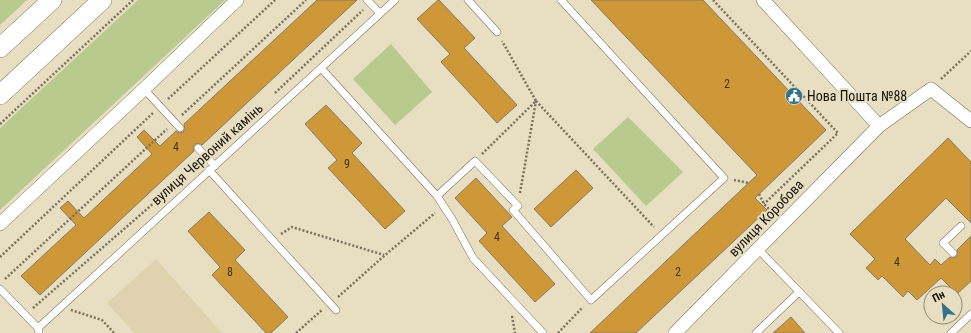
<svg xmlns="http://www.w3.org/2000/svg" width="971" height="333" viewBox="0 0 971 333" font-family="'Roboto Condensed',sans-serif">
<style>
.built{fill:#dfd3af}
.green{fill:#b9ca8e}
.building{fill:#ce9738;stroke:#8a7a62}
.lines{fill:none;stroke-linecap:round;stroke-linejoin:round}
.service-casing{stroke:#7a7156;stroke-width:8}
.minor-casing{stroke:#7a7156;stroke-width:14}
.secondary-casing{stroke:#7a7156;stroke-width:20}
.path{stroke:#77705e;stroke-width:2.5;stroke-dasharray:2 2;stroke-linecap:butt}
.service{stroke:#fff;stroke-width:7}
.minor{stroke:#fff;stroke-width:13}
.secondary{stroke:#fff;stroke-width:19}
.labels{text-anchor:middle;stroke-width:4;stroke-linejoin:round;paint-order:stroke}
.number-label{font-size:12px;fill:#433314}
.poi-label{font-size:14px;fill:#151208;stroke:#e8dec1;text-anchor:start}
.street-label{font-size:14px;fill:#151208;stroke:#e8dec1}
</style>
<rect width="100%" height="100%" fill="#e8dec1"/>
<!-- built -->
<path class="built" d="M156,259L222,333H134L107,303Z"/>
<!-- green -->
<path class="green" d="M0,0H27L0,25Z
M138,0H225L0,210V128Z
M391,44L432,92L395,125L353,79Z
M628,117L683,172L646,206L593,149Z"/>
<!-- building -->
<path class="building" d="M317,0H357L202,145L199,143L195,144L193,147L194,151L40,295L21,276L76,225L60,208L68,201L84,218L152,154L137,137L144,130L160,146L176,131L179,133L183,132L185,129L184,124Z
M438,0H439L475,38L464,48L517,105L497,123L441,62L450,54L417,19Z
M591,0H703L826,130L755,198L767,210L636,333H590L757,175Z
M326,105L362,143L352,153L405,211L385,229L328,168L337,160L305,124Z
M948,138L971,162V223L946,198L905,239L930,265L935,259L941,265L950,257L952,258L956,257L958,254L957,250L971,236V281L957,294L941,278L917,300L908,291L903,297L882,276L878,280L866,268L875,259L850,234Z
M576,170L593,188L551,227L534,209Z
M476,178L512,217L502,226L555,284L535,302L479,241L487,233L455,198Z
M209,212L245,250L235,260L288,317L271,333H266L212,275L220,267L188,231Z
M791,317L805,333H773Z"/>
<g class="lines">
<defs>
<path id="service" d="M367,0L380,13
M468,0L497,32
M321,68L437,196L452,219L473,258L543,333
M144,89L180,128
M198,148L215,166
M209,170L336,310
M437,196L475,161L518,206L513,210L591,300L724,178L561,0
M758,249L839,333
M953,253L943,243L961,226
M0,289L38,328L39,333
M38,328L395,0
M756,333L799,292
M951,333L971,314"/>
<path id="minor" d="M763,0L879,126
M0,224L144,89L237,0
M675,333L879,126L931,89L971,121"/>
<path id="secondary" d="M0,48L52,0
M0,95L102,0"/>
</defs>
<!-- service casing -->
<use href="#service" class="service-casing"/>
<!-- minor casing -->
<use href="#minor" class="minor-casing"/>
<!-- secondary casing -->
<use href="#secondary" class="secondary-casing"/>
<!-- path -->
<path class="path" d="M713,0L838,133L764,204
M941,79L971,51
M275,93L363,10
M168,99L275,0
M536,101L654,227
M182,115L306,0
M0,124L133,0
M482,154L536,101L502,41
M734,180L749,183
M520,193L536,101
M759,194L764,204L774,214
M281,234L292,227L384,255
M0,257L153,113
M5,279L167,129
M338,297L384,256L435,213
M33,308L177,183
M71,310L102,320L114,333
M512,316L515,333
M296,333L322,310
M558,333L583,307"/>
<!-- service -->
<use href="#service" class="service"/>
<!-- minor -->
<use href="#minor" class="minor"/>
<!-- secondary -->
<use href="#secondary" class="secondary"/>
</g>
<!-- icons -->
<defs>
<symbol id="civic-disc" viewBox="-11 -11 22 22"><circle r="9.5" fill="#357188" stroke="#e8dec1"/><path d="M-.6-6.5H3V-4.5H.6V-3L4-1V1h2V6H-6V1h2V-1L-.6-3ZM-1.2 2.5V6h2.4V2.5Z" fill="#fff"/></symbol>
</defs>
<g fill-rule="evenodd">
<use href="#civic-disc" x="784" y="86" width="20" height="20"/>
</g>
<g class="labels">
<!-- number labels -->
<g class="number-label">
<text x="727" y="88">2</text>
<text x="176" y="151">4</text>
<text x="347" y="168">9</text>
<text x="497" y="241">4</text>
<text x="897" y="266">4</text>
<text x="230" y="276">8</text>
<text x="678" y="276">2</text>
</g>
<!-- poi labels -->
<g class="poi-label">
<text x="807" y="101">Нова Пошта №88</text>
</g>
<!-- street labels -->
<g class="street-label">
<text transform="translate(207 154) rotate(-42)" y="5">вулиця Червоний камінь</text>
<text transform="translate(766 218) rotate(-46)" y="5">вулиця Коробова</text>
</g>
</g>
<!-- north arrow -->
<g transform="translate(943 305) rotate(333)"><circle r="19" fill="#e8dec1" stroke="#948c77"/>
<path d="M0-3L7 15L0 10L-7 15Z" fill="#357188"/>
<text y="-6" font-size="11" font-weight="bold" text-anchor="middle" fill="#151208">Пн</text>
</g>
</svg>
